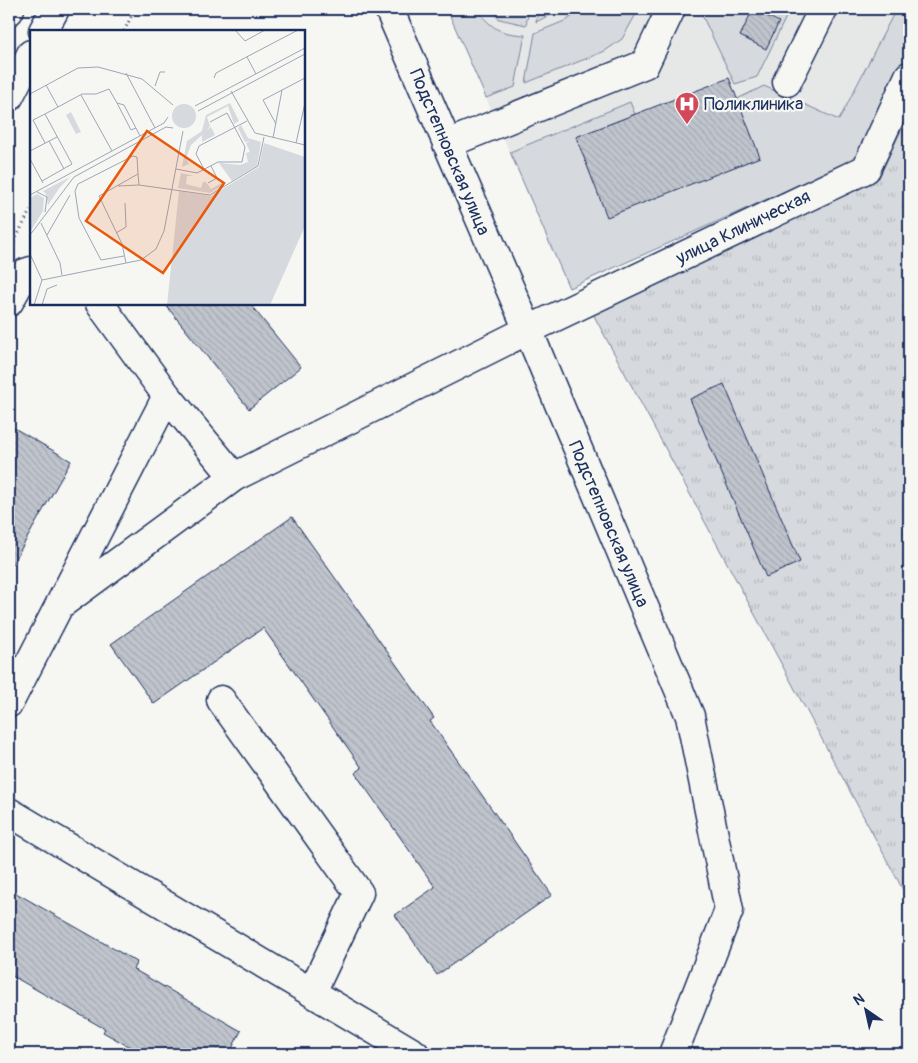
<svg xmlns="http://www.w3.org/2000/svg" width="918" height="1063" viewBox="0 0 918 1063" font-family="Pangolin,sans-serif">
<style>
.built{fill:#e6e7e7}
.grass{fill:#d6d9dd;stroke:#78849e}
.park{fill:url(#park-tufts);stroke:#78849e}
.building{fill:url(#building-back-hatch);stroke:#1b2f5e}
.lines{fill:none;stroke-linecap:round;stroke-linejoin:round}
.minor-casing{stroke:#1b2f5e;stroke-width:31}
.major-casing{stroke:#1b2f5e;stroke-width:31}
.path{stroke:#1b2f5e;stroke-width:3;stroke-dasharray:1 4;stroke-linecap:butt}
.minor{stroke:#f6f6f2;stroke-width:28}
.major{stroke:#f6f6f2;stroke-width:28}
.labels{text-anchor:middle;stroke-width:4.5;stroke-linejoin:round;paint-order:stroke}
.poi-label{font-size:18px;fill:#1b2f5e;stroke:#f6f6f2;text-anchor:start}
.street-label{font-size:18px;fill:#1b2f5e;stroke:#f6f6f2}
.inset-road{fill:none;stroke:#9ea6b7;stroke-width:1}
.view{fill:#e8590c;fill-opacity:0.15;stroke:#e8590c;stroke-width:2.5}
.inset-edge{fill:none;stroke:#1b2f5e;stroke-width:2.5}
</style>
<defs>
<pattern id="park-tufts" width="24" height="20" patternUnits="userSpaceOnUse" patternTransform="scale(1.25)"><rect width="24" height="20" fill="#d6d9dd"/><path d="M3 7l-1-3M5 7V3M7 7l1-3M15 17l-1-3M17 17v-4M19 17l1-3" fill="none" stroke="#b7bbc0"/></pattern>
<pattern id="building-back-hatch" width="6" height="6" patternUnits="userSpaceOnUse" patternTransform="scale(1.25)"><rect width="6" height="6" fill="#c0c4cd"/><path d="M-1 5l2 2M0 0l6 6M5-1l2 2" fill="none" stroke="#a4a9b2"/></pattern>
</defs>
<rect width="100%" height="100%" fill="#f6f6f2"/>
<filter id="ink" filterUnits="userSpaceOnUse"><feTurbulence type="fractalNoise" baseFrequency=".02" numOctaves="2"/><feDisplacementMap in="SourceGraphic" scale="10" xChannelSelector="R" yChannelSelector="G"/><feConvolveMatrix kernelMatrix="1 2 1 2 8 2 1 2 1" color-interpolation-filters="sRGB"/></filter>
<g filter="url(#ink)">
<!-- built -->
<path class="built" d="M447,9H909V55L861,157L569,288Z"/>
<!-- grass -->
<path class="grass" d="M447,9H477C493,30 499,33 525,35L515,87L486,98Z
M490,9H529L526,25L499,19Z
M538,9H562L536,22Z
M583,9H639L622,39L605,51L526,83L535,33L567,20Z
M699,9H790L757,77L735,84Z
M896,9H909V55L861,157L569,288L510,152L630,102L635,114L576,137L608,216L759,157L737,99L764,86L839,120Z"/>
<!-- park -->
<path class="park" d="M909,113V901L593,314L879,178Z"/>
<!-- building -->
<path class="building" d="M753,9L779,22L766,49L740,36Z
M729,78L760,157L607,217L576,137Z
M165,304H250L301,367L249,409Z
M724,384L800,562L766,577L690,399Z
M9,425L71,461L9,570Z
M292,517L434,718L430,721L552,895L437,975L395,915L435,887L355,773L362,768L263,628L154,704L111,644Z
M9,889L137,962L133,969L241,1031L229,1054H142L103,1032L105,1029L9,974Z"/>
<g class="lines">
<defs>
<path id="minor" d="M389,9L528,330L690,716L729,910L673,1054
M787,82L823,9
M447,144L645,64L671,9
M9,302L25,273L31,271
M100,304L167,396
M64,602L234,477
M221,700L359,893L312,992
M9,703L167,396L234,477L528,330L866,169L909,76
M9,812L415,1054"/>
<path id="major" d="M9,11L10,9
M43,31L55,9
M9,97L31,54"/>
</defs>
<!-- minor casing -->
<use href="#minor" class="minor-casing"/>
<!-- major casing -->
<use href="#major" class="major-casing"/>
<!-- path -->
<path class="path" d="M124,31L135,9
M14,242L31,209"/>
<!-- minor -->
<use href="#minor" class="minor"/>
<!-- major -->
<use href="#major" class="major"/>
</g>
</g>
<!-- icons -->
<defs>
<symbol id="hospital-pin" viewBox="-11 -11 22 30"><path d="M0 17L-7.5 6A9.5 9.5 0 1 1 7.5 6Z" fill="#d1495b" stroke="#f6f6f2"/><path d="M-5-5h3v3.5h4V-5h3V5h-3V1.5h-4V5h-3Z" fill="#fff"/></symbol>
</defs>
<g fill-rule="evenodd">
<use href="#hospital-pin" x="673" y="90" width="28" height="38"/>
</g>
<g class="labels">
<!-- poi labels -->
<g class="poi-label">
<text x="704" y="110">Поликлиника</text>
</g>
<!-- street labels -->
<g class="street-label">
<text transform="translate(450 152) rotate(67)" y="6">Подстепновская улица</text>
<text transform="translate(743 227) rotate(-26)" y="6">улица Клиническая</text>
<text transform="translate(609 524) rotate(67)" y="6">Подстепновская улица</text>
</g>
</g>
<!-- overview -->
<g transform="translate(30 30)">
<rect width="275" height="275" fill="#f6f6f2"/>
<path d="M200,73L209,91L204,94L198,76L177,87L180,96L177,100L181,97L185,105L172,112V105L161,115L156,128L159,134L152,137L157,111L172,101L176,85ZM142 86a12 12 0 1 1 24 0a12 12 0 1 1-24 0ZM211,95L218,108L231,112L227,136L202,151L189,133L210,135L218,132L216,123L220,122L216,113L220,111L215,112L208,98ZM151,143L164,146H157L156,154L171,158L173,152H176L181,159L193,152L194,155L180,163L148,158ZM40,147L30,157L18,175L16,164L13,161Z" fill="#d6d9dd"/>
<path d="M41,82L51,102L46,104L36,85ZM234,113L275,127V196L240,275H137L149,161L181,166L229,137ZM7,164L14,168L13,181L0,202V168Z" fill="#d6d9dd"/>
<path class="inset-road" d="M205,0L215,11L235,0M217,27L226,44M96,43L125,98M184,48L186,43L268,0M125,56L130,42H135M201,61L225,103L275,115M0,64L48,38L68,37L112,49L143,75M51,65L82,121M87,73L101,100L106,98M165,76L275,18M28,77L52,64H66L79,59L87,73L94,75L110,106M168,81L275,24M15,84L3,90L15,113M246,94L233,70L275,48M243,108L252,60M19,111L34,139M266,113L275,73M0,121L27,107M0,129L13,153M146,139L167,143L188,132H212L215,117L197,83L180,92M174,139L166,124L169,116L217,91M12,151L42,134L15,84L28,77L16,55M178,153L187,148L181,136M88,156L109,155M7,162L17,167L15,182M0,165L134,93L138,87M11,193L30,233L32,245M86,203L96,197L95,173M0,205L44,147L136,97L143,98M17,205L40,165M0,224L12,250M94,226L71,230L49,188L45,161L48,154L103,126L107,127L108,144M96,233L92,214L69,166L108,144L109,155L180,165L228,136L234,107M12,250L111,230L126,219L134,201L153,101M4,275L12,250M12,275L17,259L27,255"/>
<path class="view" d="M117,101L194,153L133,243L56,191Z"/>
<rect width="275" height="275" class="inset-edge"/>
</g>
<!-- margin -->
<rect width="918" height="1063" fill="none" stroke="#f6f6f2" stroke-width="30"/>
<rect x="15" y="15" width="888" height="1033" fill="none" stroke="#1b2f5e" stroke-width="2" filter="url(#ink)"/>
<!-- north arrow -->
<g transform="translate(866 1010) rotate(326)" stroke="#f6f6f2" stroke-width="4" paint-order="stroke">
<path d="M0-4L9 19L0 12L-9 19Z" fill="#1b2f5e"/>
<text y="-8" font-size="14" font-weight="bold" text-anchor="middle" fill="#1b2f5e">N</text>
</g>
</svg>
